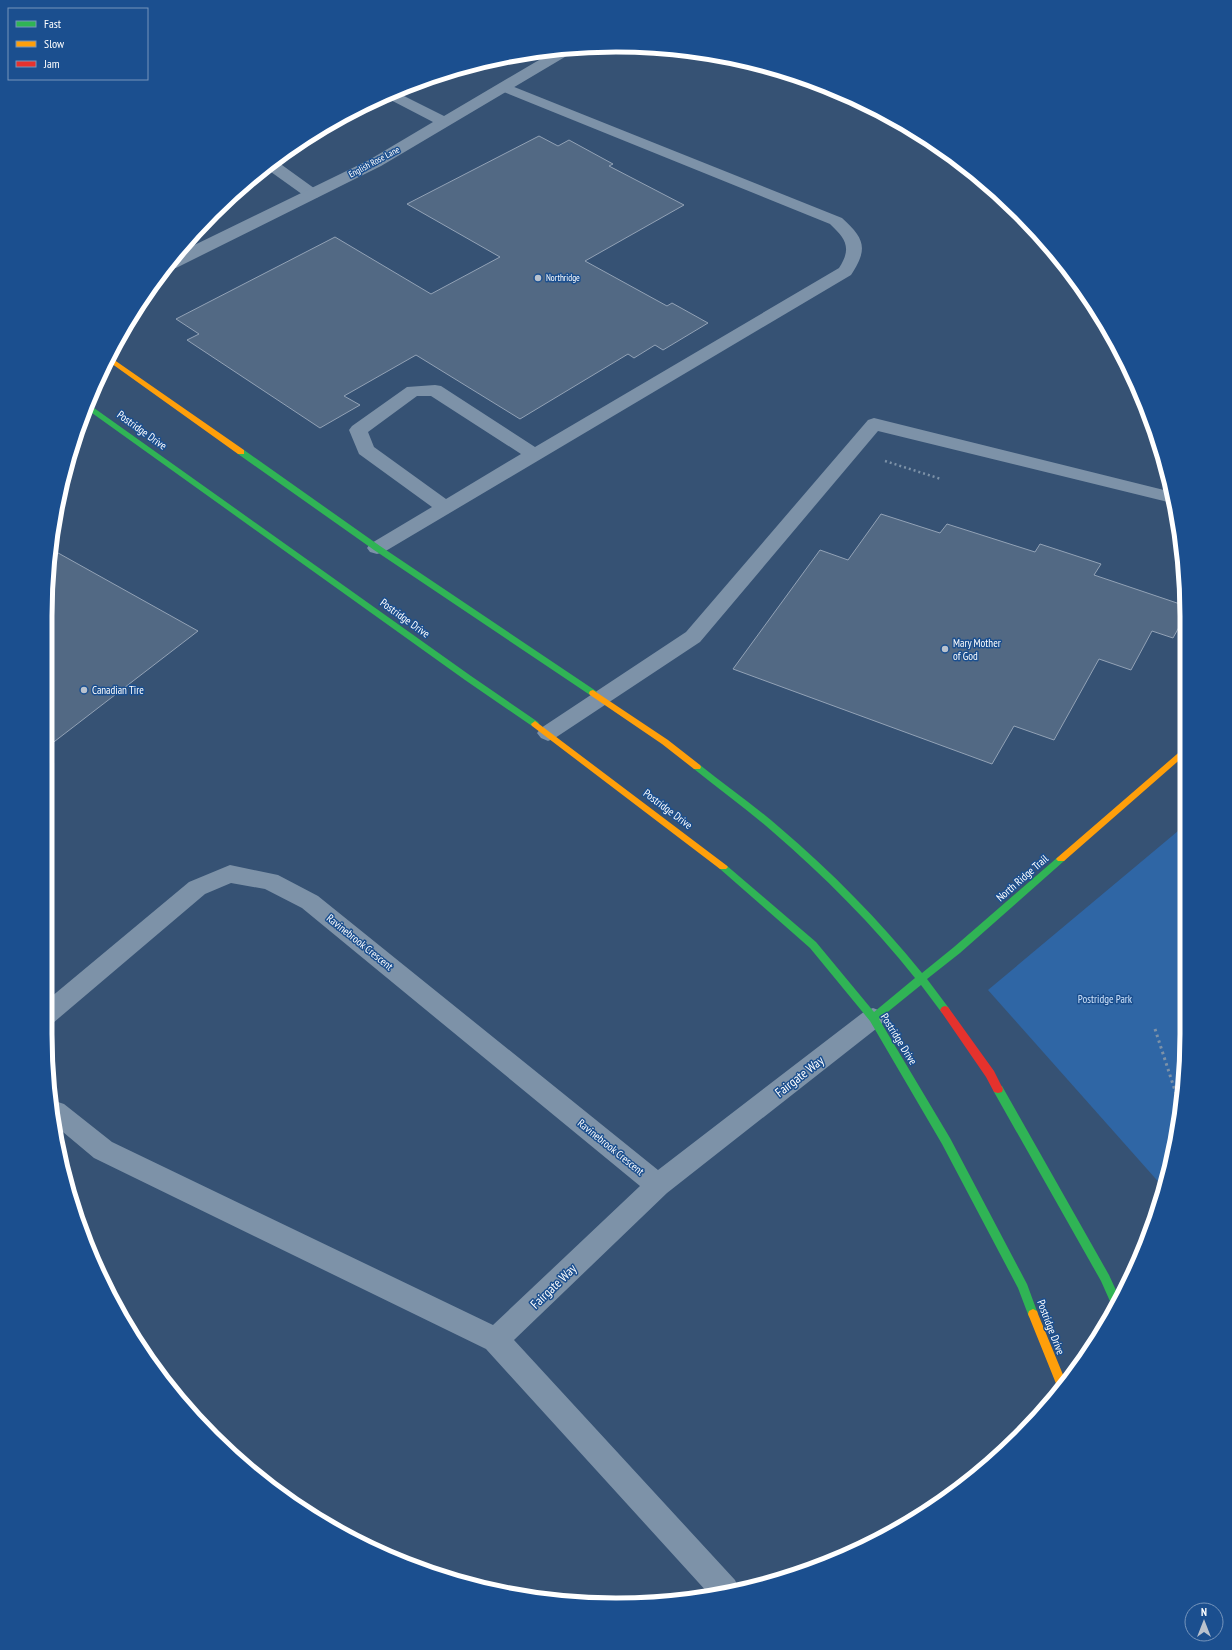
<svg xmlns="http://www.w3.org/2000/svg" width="1232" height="1650" viewBox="0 0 1232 1650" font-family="'PT Sans Narrow',sans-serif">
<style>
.green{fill:#2f66a5}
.building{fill:#526984;stroke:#92a2b6}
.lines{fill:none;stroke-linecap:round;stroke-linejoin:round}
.path-far1{stroke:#7d92a8;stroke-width:2.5;stroke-dasharray:2 3;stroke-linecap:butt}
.path{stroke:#7d92a8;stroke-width:3;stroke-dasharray:2.5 3.5;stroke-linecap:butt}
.lane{fill:#7d92a8;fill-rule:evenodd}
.street{fill:#7d92a8;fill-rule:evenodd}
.fast{fill:#30b455;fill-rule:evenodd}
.slow{fill:#ff9f0a;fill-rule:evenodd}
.jam{fill:#e5322d;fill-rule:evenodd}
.poi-dot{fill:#b9c2ce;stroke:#1b4f8f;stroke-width:1.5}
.labels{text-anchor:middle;stroke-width:3;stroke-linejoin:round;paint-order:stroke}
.far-street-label{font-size:9px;fill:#fff;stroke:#1b4f8f}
.far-poi-label{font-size:9px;fill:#fff;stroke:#1b4f8f;text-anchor:start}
.street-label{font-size:11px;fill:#fff;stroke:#1b4f8f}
.poi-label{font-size:11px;fill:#fff;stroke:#1b4f8f;text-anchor:start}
.park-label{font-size:11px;fill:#cfe3fa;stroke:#1b4f8f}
.near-street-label{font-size:13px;fill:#fff;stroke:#1b4f8f}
.rim{fill:none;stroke:#fff;stroke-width:5}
</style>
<rect width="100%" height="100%" fill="#365274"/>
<!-- green -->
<path class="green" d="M1184,826L1186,1072L1163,1187L988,990Z"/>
<!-- building -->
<path class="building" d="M539,136L558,146L569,140L613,164L609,166L684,205L585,261L667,306L672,303L708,323L663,350L655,345L634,358L628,354L520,419L416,355L344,396L360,405L320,428L187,340L199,334L176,319L335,237L431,294L500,257L407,204Z
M881,514L940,533L947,524L1035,552L1040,544L1101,564L1094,575L1183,605V620L1173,638L1152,631L1131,670L1099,659L1054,740L1014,726L992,764L733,669L820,550L848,560Z
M51,549L198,631L46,748V579Z"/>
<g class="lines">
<!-- path-far1 -->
<path class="path-far1" d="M885,461L941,479"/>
<!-- path -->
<path class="path" d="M1155,1029L1179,1103"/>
<!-- lane -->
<path class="lane" d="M504,83L842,218C864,238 869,248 851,275L384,552L377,554L370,552L367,548L370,544L432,507L359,454L349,430L352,426L407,387L435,385L441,386L535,447L839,268C852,248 846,239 830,224L499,90L497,87L499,84ZM417,396H431L521,454L446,499L374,447L368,432Z
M275,160L318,191L320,194L318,197L312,199L306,197L264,167Z
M874,418L1168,491L1172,503L878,431L700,642L555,738L548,741L541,738L537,733L541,728L686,632L868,420Z"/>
<!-- street -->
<path class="street" d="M576,47L577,48L575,51L381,166L176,268H166L178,253L369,160L433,122L383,96L396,92L444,116L556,50Z
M230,865L278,875L318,896L658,1170L865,1011L873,1008L881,1011L885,1018L881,1025L667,1193L514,1340L735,1580L738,1587L708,1593L486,1349L94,1158L57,1127L55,1101L64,1104L112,1142L493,1325L640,1186L302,908L265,889L231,883L205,894L53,1023L45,1026V1002L189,882Z"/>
<!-- fast -->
<path class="fast" d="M87,403L471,676L538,722L539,724L538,726H532L465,680L85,408Z
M238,450H244L380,546L596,691L597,693L596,695H590L374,550L238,454Z
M697,764L700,765C726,786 754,805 779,827C831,871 879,920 922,973L954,947L1058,857H1064L1066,859L1064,861L960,953L927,979L948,1007L950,1010L948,1013L945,1014L942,1013L921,985L879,1019L950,1138L1027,1284L1038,1314L1037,1317L1033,1319L1029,1317L1018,1288L942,1144L870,1021L810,948L720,869L718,867L720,865H726L816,942L874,1012L915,978C873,925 824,876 773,832C748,810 720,790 694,769L693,767L694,765Z
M998,1085L1002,1086L1109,1275L1120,1299L1115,1309L1113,1308L1101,1281L994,1092L993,1089L994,1086Z"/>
<!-- slow -->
<path class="slow" d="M110,357L244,450V454H238L108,361Z
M593,690L668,740L700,765L701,767L700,769H694L662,744L590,695L589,693L590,691Z
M535,721L726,865L728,867L726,869H720L532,726L531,724Z
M1184,748V756L1064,861H1058L1056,859L1058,857Z
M1033,1309L1037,1311L1038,1314L1066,1382L1059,1391L1028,1314L1029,1311Z"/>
<!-- jam -->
<path class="jam" d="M945,1006L948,1007L994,1071L1003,1089L1002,1092L998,1093L994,1092L986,1077L942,1013L940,1010L942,1007Z"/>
</g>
<!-- markers -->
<g class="poi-dot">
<circle cx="538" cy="278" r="4"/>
<circle cx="945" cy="649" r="4"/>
<circle cx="84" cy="690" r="4"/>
</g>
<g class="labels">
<!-- far-street labels -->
<g class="far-street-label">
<text transform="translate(374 162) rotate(-28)" y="3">English Rose Lane</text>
</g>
<!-- far-poi labels -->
<g class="far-poi-label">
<text x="546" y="281">Northridge</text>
</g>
<!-- street labels -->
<g class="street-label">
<text transform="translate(142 430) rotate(36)" y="4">Postridge Drive</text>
<text transform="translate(405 618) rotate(36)" y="4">Postridge Drive</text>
<text transform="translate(668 809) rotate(37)" y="4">Postridge Drive</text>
<text transform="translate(1022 878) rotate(-41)" y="4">North Ridge Trail</text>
<text transform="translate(360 942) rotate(39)" y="4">Ravinebrook Crescent</text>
<text transform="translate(899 1039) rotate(58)" y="4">Postridge Drive</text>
<text transform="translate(611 1147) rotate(39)" y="4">Ravinebrook Crescent</text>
<text transform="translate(1051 1327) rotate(69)" y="4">Postridge Drive</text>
</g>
<!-- poi labels -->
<g class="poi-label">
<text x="953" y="647">Mary Mother<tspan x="953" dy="13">of God</tspan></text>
<text x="92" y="694">Canadian Tire</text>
</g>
<!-- park labels -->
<g class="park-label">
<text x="1105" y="1003">Postridge Park</text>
</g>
<!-- near-street labels -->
<g class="near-street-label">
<text transform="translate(799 1076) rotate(-38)" y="5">Fairgate Way</text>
<text transform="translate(553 1286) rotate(-44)" y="5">Fairgate Way</text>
</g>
</g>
<!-- crop -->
<path d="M0 0H1232V1650H0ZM616 52H616A564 564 0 0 1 1180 616V1034A564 564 0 0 1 616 1598H616A564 564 0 0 1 52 1034V616A564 564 0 0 1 616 52Z" fill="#1b4f8f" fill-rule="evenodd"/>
<path class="rim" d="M616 52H616A564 564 0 0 1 1180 616V1034A564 564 0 0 1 616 1598H616A564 564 0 0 1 52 1034V616A564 564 0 0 1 616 52Z"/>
<!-- legend -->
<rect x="8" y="8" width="140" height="72" fill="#1b4f8f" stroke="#7695bc"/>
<rect x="16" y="21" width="20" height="6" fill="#30b455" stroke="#7695bc"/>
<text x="44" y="28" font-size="12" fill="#ffffff">Fast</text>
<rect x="16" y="41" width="20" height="6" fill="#ff9f0a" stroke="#7695bc"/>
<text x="44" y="48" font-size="12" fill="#ffffff">Slow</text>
<rect x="16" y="61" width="20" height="6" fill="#e5322d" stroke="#7695bc"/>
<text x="44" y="68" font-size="12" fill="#ffffff">Jam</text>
<!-- north arrow -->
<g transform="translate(1204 1622)"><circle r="19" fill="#1b4f8f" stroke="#7695bc"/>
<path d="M0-3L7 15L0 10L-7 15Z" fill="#b9c2ce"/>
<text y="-6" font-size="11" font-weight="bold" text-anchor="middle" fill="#ffffff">N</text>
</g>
</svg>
